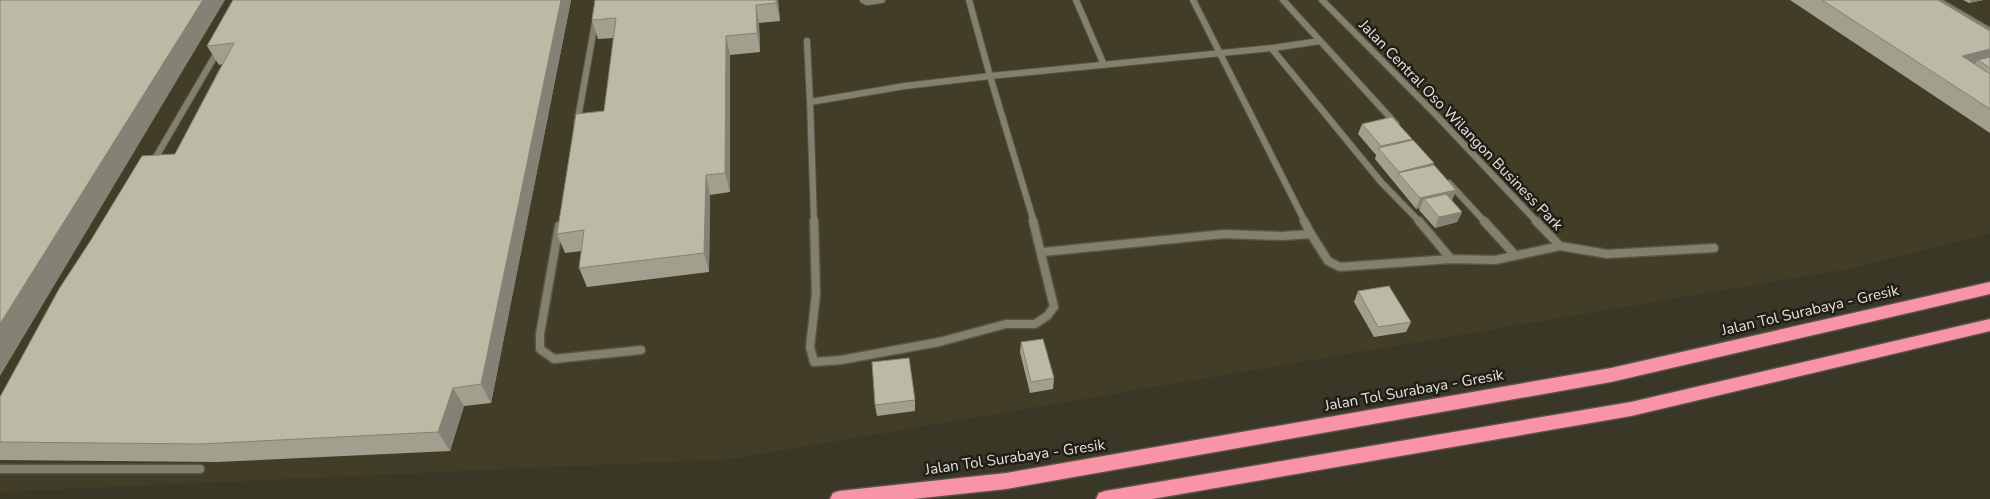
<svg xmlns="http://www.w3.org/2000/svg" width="1990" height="499" viewBox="0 0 1990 499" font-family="'Nunito Sans',sans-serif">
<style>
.built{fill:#413d26}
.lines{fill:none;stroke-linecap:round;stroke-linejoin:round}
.lane-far1-casing{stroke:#585548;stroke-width:8}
.lane-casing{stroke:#585548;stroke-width:11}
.highway-casing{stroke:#585548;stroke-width:3}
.lane-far1{stroke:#84806e;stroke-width:6}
.lane{stroke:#84806e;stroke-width:8}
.highway{fill:#f994a7;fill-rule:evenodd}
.wall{fill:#a29f8e}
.shaded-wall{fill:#848274}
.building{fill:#bcb9a5;stroke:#848274}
.labels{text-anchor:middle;stroke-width:5;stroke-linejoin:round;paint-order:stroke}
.street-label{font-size:15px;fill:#e5e4d9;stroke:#201e17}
</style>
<rect width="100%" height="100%" fill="#3a3727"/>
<!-- built -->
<path class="built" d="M0,0H1990V233L1854,268L731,459L0,492Z"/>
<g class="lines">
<defs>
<path id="lane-far1" d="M863,0L867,2L882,0
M969,0L990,76
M1076,0L1104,65
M1193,0L1305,222
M1283,0L1396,124
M1322,0L1438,117L1537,222
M1937,0L1990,31
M807,41L810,102
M1272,49L1381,182L1420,222
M990,76L1034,222
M990,76L1273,48L1320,41
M577,124L599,0
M153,162L219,49
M1449,183L1485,222
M814,222L810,102L905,86L990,76"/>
<path id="lane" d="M814,221L816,294L810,347L814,362L841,360L939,342L1006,324H1035L1047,316L1054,307L1033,221
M1304,221L1311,234
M1419,221L1451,259
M1484,221L1515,255
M1536,221L1560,246
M559,226L540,334V349L554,359L641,350
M1043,252L1224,234L1282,236L1311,234L1328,261L1340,267L1451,259L1495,260L1560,246L1607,254L1714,248
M0,469H200"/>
<path id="highway" d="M1990,282V294L1611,382L1006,489L913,499H830L833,493L839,491L1006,473L1611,368Z
M1990,319V331L1631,416L1152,499H1096L1099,493L1105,491L1631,402Z"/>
</defs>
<!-- lane-far1 casing -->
<use href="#lane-far1" class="lane-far1-casing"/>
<!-- lane casing -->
<use href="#lane" class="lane-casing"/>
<!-- highway casing -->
<use href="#highway" class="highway-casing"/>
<!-- lane-far1 -->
<use href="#lane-far1" class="lane-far1"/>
<!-- lane -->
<use href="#lane" class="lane"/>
<!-- highway -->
<use href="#highway" class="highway"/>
</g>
<!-- wall -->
<path class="wall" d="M233,0H571L491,403L464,406L450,451L217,462L0,460V397L91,240L175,154L222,64L219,65L207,46Z
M778,0L780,21L759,23L760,52L730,55V192L710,195L709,272L587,287L579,268L582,251L565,253L557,234L604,111L614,38L598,39L592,20Z
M1790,0H1938L1990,31V133Z
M1963,0H1983L1969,3Z
M1362,124L1412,139L1411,141L1456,190L1452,200L1462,212L1457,222L1435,228L1419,210L1420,208L1416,209L1375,159L1376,155L1358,134Z
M1358,291L1411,322L1406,332L1374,337L1354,302Z
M1021,342L1054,378L1053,389L1030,393L1020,352Z
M915,400V411L877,416L875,405Z"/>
<!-- shaded-wall -->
<path class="shaded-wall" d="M203,0H225L0,376V324Z
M561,0H571L491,403L481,384Z
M776,0H778L780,21L776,3Z
M1971,0H1983L1969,3Z
M756,5L759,23L760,52L757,33Z
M726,36L730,55V192L725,173Z
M1990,49V61L1978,60L1974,65L1962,56Z
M1412,139L1408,150H1380L1381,146Z
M1434,163L1430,174L1398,173L1395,183L1399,172Z
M706,175L710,195L709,272L704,253Z
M1456,190L1451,200L1424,199L1420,208L1416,209L1420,198Z
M1462,212L1457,222L1435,228L1439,217Z
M453,388L464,406L450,451L438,432Z"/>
<!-- building -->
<path class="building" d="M0,0H203L0,324Z
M233,0H561L481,384L453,388L438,432L200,444L0,442V397L59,289L91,240L142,156L175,154L234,43L207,46Z
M595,0H776V3L756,5L757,33L726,36L725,173L706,175L704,253L579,268L584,230L557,234L576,114L604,111L616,18L592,20Z
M1822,0H1938L1990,31V49L1962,56L1990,74V109Z
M1990,57V68L1978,60Z
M1392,117L1412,139L1381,146L1362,124Z
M1413,140L1434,163L1399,172L1378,148Z
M1434,165L1456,190L1420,198L1398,173Z
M1446,194L1462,212L1439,217L1424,199Z
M1389,286L1411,322L1378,327L1358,291Z
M1043,339L1054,378L1031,382L1021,342Z
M909,358L915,400L875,405L872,362Z"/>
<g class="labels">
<!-- street labels -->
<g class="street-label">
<text transform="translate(1461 125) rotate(46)" y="5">Jalan Central Oso Wilangon Business Park</text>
<text transform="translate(1810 310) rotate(-13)" y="5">Jalan Tol Surabaya - Gresik</text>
<text transform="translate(1414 390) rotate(-10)" y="5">Jalan Tol Surabaya - Gresik</text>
<text transform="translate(1015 457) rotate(-8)" y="5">Jalan Tol Surabaya - Gresik</text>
</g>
</g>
</svg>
